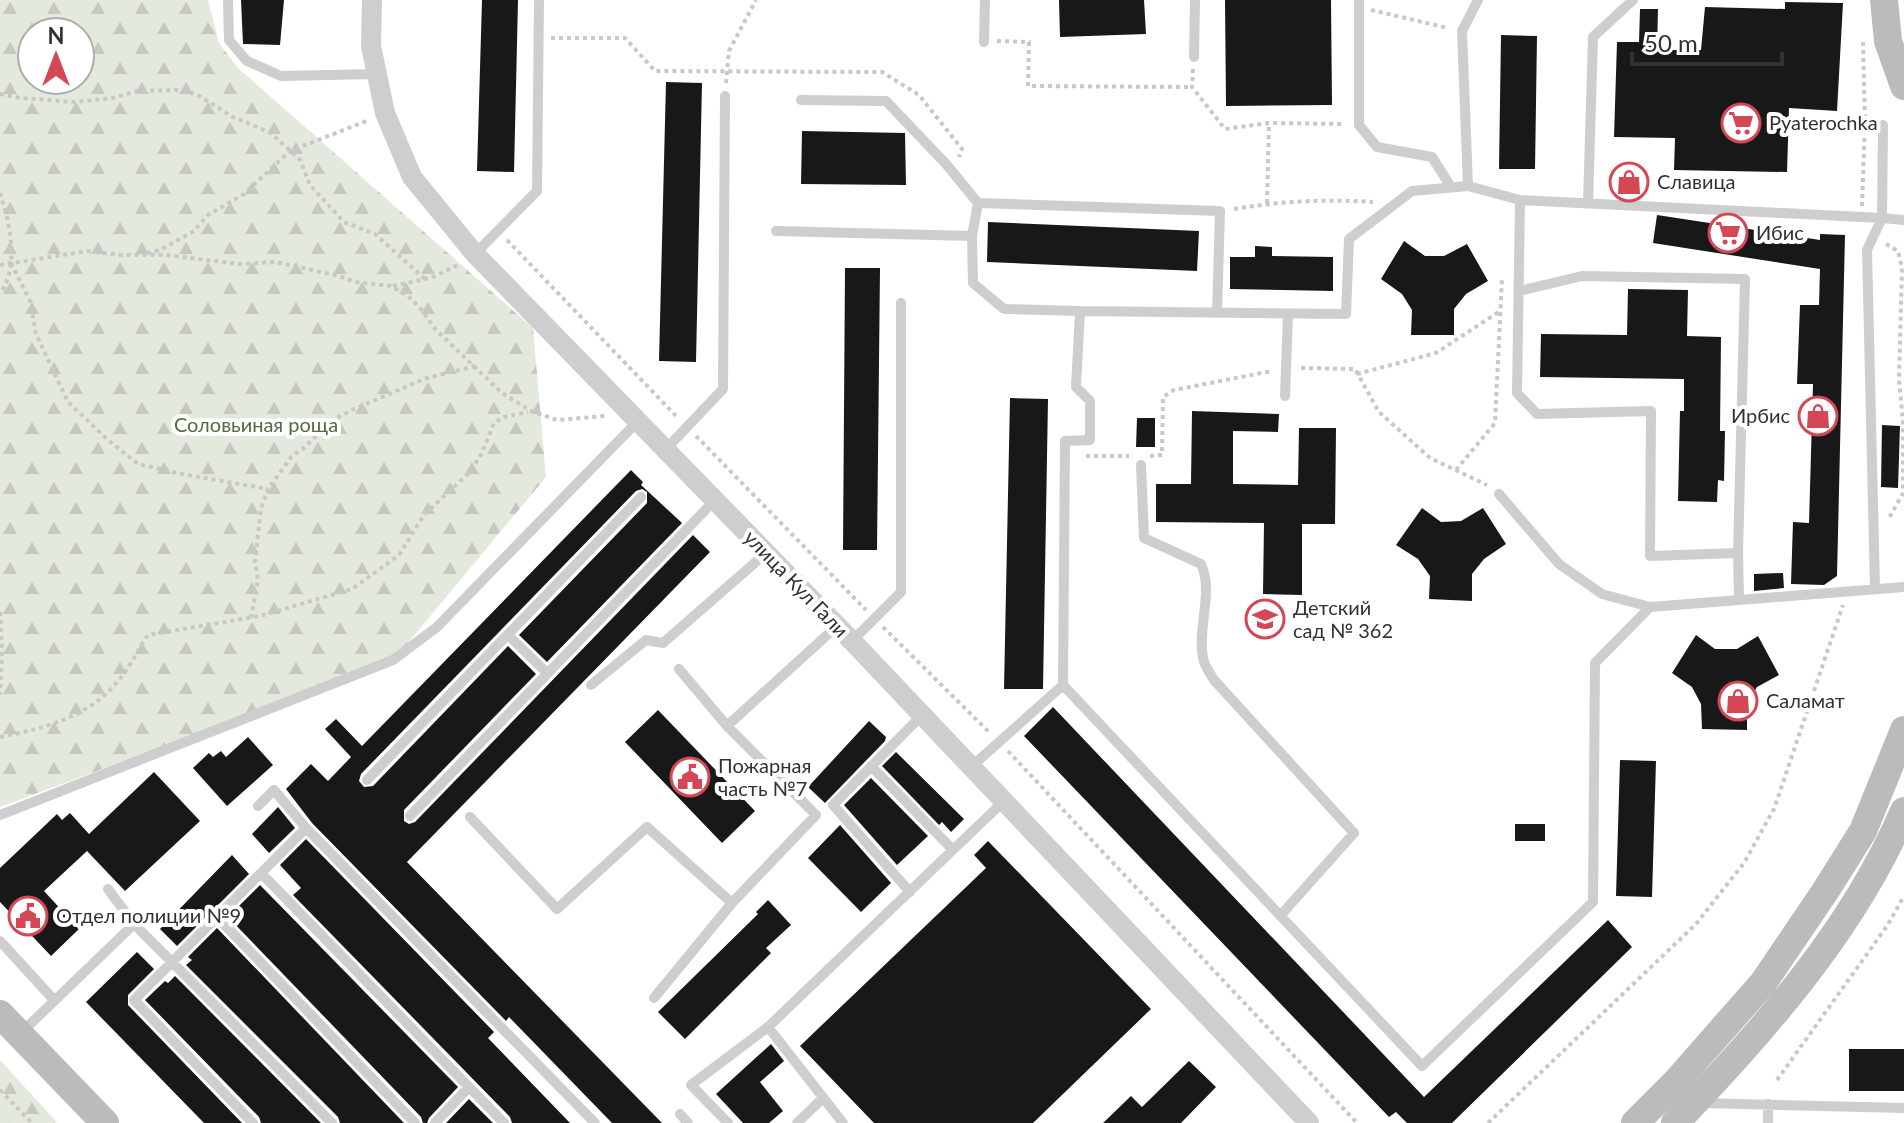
<svg xmlns="http://www.w3.org/2000/svg" width="1904" height="1123" viewBox="0 0 1904 1123" font-family="Lato,sans-serif">
<style>
.forest{fill:url(#forest-firs);fill-rule:evenodd}
.building{fill:#181818}
.lines{fill:none;stroke-linecap:round;stroke-linejoin:round}
.path{stroke:#c8c8c8;stroke-width:4;stroke-dasharray:4 4;stroke-linecap:butt}
.lane{stroke:#cecece;stroke-width:10}
.street{stroke:#cecece;stroke-width:20}
.secondary{stroke:#bbb;stroke-width:28}
.labels{text-anchor:middle;stroke-width:8;stroke-linejoin:round;paint-order:stroke}
.poi-label{font-size:20px;fill:#313131;stroke:#fff;text-anchor:start}
.park-label{font-size:20px;fill:#556943;stroke:#fff}
.street-label{font-size:20px;fill:#313131;stroke:#fff}
</style>
<defs>
<pattern id="forest-firs" width="22" height="20" patternUnits="userSpaceOnUse" patternTransform="scale(2)"><rect width="22" height="20" fill="#e4e9de"/><path d="M5 1l3.5 6h-7zM16 11l3.5 6h-7z" fill="#c4c8bf"/></pattern>
</defs>
<rect width="100%" height="100%" fill="#fff"/>
<!-- forest -->
<path class="forest" d="M0,0H208L219,43L238,68L533,328L546,477L393,661L0,807ZM32,32H80V80H32Z
M0,1060L54,1119L57,1123H0Z"/>
<!-- building -->
<path class="building" d="M241,0H284L280,45L243,44Z
M482,0H518L514,172L477,171Z
M1059,0H1144L1146,34L1060,37Z
M1225,0H1331L1332,105L1226,106Z
M1785,2L1843,3L1837,111L1789,108L1787,172L1674,170L1675,138L1614,137L1617,42H1639L1640,9H1658L1657,50H1701L1705,7L1785,9Z
M1501,35L1537,36L1535,169H1499Z
M666,82L702,83L696,362L659,361Z
M802,131L905,133L906,185L801,184Z
M1657,215L1820,240V234L1845,235L1837,576L1824,585L1791,584L1793,522L1809,523L1813,384H1797L1800,305H1819L1820,269L1653,243Z
M988,222L1199,231L1197,271L987,262Z
M1404,241L1425,256H1444L1467,244L1488,281L1466,294L1454,309V335H1411L1412,310L1402,294L1381,279Z
M1255,246L1272,247V256L1333,257V291L1230,289V257H1255Z
M845,268H880L877,550H843Z
M1628,289L1688,290L1687,336L1721,337L1720,431H1725L1724,481L1718,480L1717,502L1678,501L1680,411H1684V379L1540,377L1541,334L1627,335Z
M1010,398L1048,399L1043,689H1004Z
M1192,411L1279,414L1278,432L1233,431V484L1298,485L1299,428H1336L1335,524H1302V595L1263,594L1264,523L1156,522V484H1191Z
M1137,418H1155V447H1136Z
M1882,425L1900,426L1898,488L1881,487Z
M631,470L643,482L641,485L682,523L547,662L519,635L647,503V492L642,489L636,491L361,774L359,781L364,787L373,786L508,646L536,674L404,810V821L409,824L415,822L693,535L710,552L407,862L662,1123H612L509,1017L506,1021L312,823L286,789L311,764L328,781L351,757L325,729L336,719L362,746Z
M1422,508L1441,522L1461,521L1483,508L1506,544L1484,559L1472,574V601L1429,599L1430,576L1418,559L1396,545Z
M1783,573L1784,588L1754,591V574Z
M1696,635L1715,649H1737L1758,636L1779,675L1757,687L1747,703V730L1702,729L1701,704L1692,687L1672,673Z
M1053,707L1424,1097L1608,920L1632,947L1452,1123H1407L1396,1112L1389,1117L1024,736Z
M658,710L755,811L722,843L625,742Z
M869,721L886,737L885,741L825,803L808,787Z
M248,737L273,765L227,806L193,768L209,753L213,757L221,751L226,757Z
M896,752L964,819L951,832L942,822L939,825L882,766Z
M1620,760L1656,761L1652,897L1616,896Z
M154,772L200,821L125,891L87,851L44,891L79,929L51,956L0,902V868L57,814L62,820L70,813L89,834Z
M871,778L928,836L897,865L844,805Z
M278,807L295,828L269,853L252,834Z
M1515,824H1545V841H1515Z
M840,825L891,883L861,912L808,858Z
M306,839L494,1032L488,1038L570,1123H512L510,1117L293,895L301,888L280,865Z
M988,841L1151,1009L1033,1123H874L800,1046L986,868L974,855Z
M232,855L249,874L177,946L160,929Z
M260,885L458,1087L429,1118L427,1123H423L421,1117L228,917Z
M768,900L791,925L766,948L771,953L685,1039L658,1012L758,914L756,912Z
M217,928L404,1123H340L338,1117L186,965L192,960L188,957Z
M137,952L154,969L128,995V1005L242,1123H204L86,1002Z
M175,976L321,1123H261L259,1117L145,1000L165,981L168,983Z
M771,1044L784,1061L760,1082L783,1111L769,1123H743L716,1094Z
M1849,1049H1904V1091H1849Z
M1189,1061L1216,1087L1181,1123H1103L1131,1096L1142,1107Z
M469,1099L493,1123H446Z"/>
<g class="lines">
<!-- path -->
<path class="path" d="M1371,10L1448,28
M551,38H625L655,71L882,72L919,95L962,149L959,157
M997,41L1029,42L1028,86L1193,87
M1193,69L1192,87L1225,129L1269,123L1345,124
M726,83L729,51L756,0
M0,94L21,98L74,102L113,98L137,91L176,90L196,94L233,117L271,133L300,160L310,185L344,222L375,234L425,279
M0,193C10,225 20,264 0,294
M1267,203L1269,123
M1862,206L1865,122L1863,42
M1234,209C1280,201 1327,199 1373,202
M507,240L678,418
M1886,244L1898,251L1902,268L1899,380L1903,421V493L1888,520
M147,253L160,250L194,231L208,215L244,194L290,151L369,120
M11,263L30,301L36,334L68,402L108,440L138,464L182,474L268,489
M0,265L87,251L120,255H166L240,264L276,262L339,276L355,282L391,286L408,296L420,308L436,330L502,393L531,411L557,420L605,416
M393,286L431,278L460,264
M1301,368L1355,369L1379,412L1430,458L1487,485
M1357,374L1436,353L1500,311
M696,436L866,610
M1086,456H1129
M1150,456L1162,455L1163,397L1174,390L1272,371
M1456,470L1495,423L1502,278
M0,612L2,652L0,695
M251,618L258,580L255,562L261,508L268,489L292,456L304,448L331,421L352,410L424,379L475,366
M883,627L991,734
M0,737C50,727 94,716 125,672C134,660 139,647 148,635L260,616L352,589L399,555L424,515L470,472L482,453L494,423L504,417L528,412
M1008,751L1357,1123
M1777,1080L1887,926L1904,896
M0,1090L32,1123
M1488,1123L1696,924L1744,863L1774,809L1843,605"/>
<!-- lane -->
<path class="lane" d="M228,0L229,40L247,61L281,76L377,74
M1359,0V125L1377,147L1432,157L1451,187
M1478,0L1462,31L1468,186L1520,200L1517,393L1537,414L1651,411L1650,556L1738,553L1739,600L1904,587
M984,42L985,0
M1194,57L1195,0
M801,100L886,101L946,164L978,203L1220,211L1217,313
M1883,125L1882,218L1904,220
M1520,200L1882,218L1867,250L1875,589
M978,203L972,236L973,283L1004,309L1080,311
M1588,203L1593,37L1633,0
M776,231L972,236
M475,254L537,191L539,0
M1519,291L1582,276L1745,279L1738,553
M1285,396L1288,314
M666,449L723,389L725,96
M1141,465L1144,538L1201,564C1214,592 1197,627 1203,658C1204,665 1210,673 1214,680L1354,833L1280,916
M1499,494L1559,564L1602,594L1650,607L1739,600
M508,635L547,673
M852,641L901,592V303
M591,685L646,640L663,643L766,553
M1063,685L1065,441L1090,440V401L1076,387L1080,311L1346,314L1349,239L1412,191L1468,186
M727,726L837,626
M871,766L953,850
M971,767L1063,685L1422,1066L1593,902L1595,663L1650,607
M367,780L641,497
M258,806L274,790L306,828
M0,815L393,660L437,627L638,421
M410,816L715,500
M470,817L557,909L647,827L732,903L816,815L727,726L679,669
M261,873L504,1123
M108,889L134,924
M910,892L833,805L922,715
M217,917L415,1123
M0,941L54,1000
M654,998L732,903
M768,1027L843,1123
M21,1033L134,924L172,962L306,828L595,1123
M1700,1103L1904,1108
M680,1114L688,1123
M253,1123L134,1000L172,962L332,1123
M435,1123L469,1087
M728,1123L691,1085L768,1027L1004,801
M797,1123L823,1098
M1768,1123V1104"/>
<!-- street -->
<path class="street" d="M372,0L371,46L385,113L412,177L475,254L852,641L1309,1123"/>
<!-- secondary -->
<path class="secondary" d="M1884,0L1888,41L1904,86
M0,1014L105,1123
M1635,1123L1676,1082L1763,983L1826,890L1863,831L1904,730
M1675,1123C1764,1030 1853,930 1904,811"/>
</g>
<!-- icons -->
<defs>
<symbol id="supermarket-ring" viewBox="-11 -11 22 22"><circle r="9.5" fill="#fff" stroke="#d44855" stroke-width="1.5"/><path d="M-6-5.5h2.5l.6 2H6L4.5 2H-2.5L-4.4-4H-6ZM-1.5 3.2a1.3 1.3 0 1 0 .1 0ZM3 3.2a1.3 1.3 0 1 0 .1 0Z" fill="#d44855"/></symbol>
<symbol id="shop-ring" viewBox="-11 -11 22 22"><circle r="9.5" fill="#fff" stroke="#d44855" stroke-width="1.5"/><path d="M-5-2.5h2.3a2.7 3.5 0 0 1 5.4 0H5L5.5 6h-11ZM-1.5-2.5h3a1.5 2.3 0 0 0-3 0Z" fill="#d44855"/></symbol>
<symbol id="school-ring" viewBox="-11 -11 22 22"><circle r="9.5" fill="#fff" stroke="#d44855" stroke-width="1.5"/><path d="M0-5L7-2L0 1L-7-2ZM-4 1L0 2.5L4 1V4Q0 6-4 4Z" fill="#d44855"/></symbol>
<symbol id="civic-ring" viewBox="-11 -11 22 22"><circle r="9.5" fill="#fff" stroke="#d44855" stroke-width="1.5"/><path d="M-.6-6.5H3V-4.5H.6V-3L4-1V1h2V6H-6V1h2V-1L-.6-3ZM-1.2 2.5V6h2.4V2.5Z" fill="#d44855"/></symbol>
</defs>
<g fill-rule="evenodd">
<use href="#supermarket-ring" x="1719" y="101" width="44" height="44"/>
<use href="#shop-ring" x="1607" y="160" width="44" height="44"/>
<use href="#supermarket-ring" x="1706" y="211" width="44" height="44"/>
<use href="#shop-ring" x="1796" y="394" width="44" height="44"/>
<use href="#school-ring" x="1243" y="597" width="44" height="44"/>
<use href="#shop-ring" x="1716" y="679" width="44" height="44"/>
<use href="#civic-ring" x="668" y="755" width="44" height="44"/>
<use href="#civic-ring" x="6" y="894" width="44" height="44"/>
</g>
<g class="labels">
<!-- poi labels -->
<g class="poi-label">
<text x="1769" y="130">Pyaterochka</text>
<text x="1657" y="189">Славица</text>
<text x="1756" y="240">Ибис</text>
<text x="1790" y="423" text-anchor="end">Ирбис</text>
<text x="1293" y="615">Детский<tspan x="1293" dy="23">сад № 362</tspan></text>
<text x="1766" y="708">Саламат</text>
<text x="718" y="773">Пожарная<tspan x="718" dy="23">часть №7</tspan></text>
<text x="56" y="923">Отдел полиции №9</text>
</g>
<!-- park labels -->
<g class="park-label">
<text x="256" y="432">Соловьиная роща</text>
</g>
<!-- street labels -->
<g class="street-label">
<text transform="translate(796 584) rotate(46)" y="7">улица Кул Гали</text>
</g>
</g>
<!-- north arrow -->
<g transform="translate(56 56)"><circle r="38" fill="#ffffff" stroke="#adadad" stroke-width="2"/>
<path d="M0-6L14 30L0 20L-14 30Z" fill="#d44855"/>
<text y="-12" font-size="22" font-weight="bold" text-anchor="middle" fill="#313131">N</text>
</g>
<!-- scale -->
<path d="M1632 52v12h150v-12" fill="none" stroke="#313131" stroke-width="4"/>
<text x="1644" y="52" font-size="24" fill="#313131" stroke="#ffffff" stroke-width="6" paint-order="stroke">50 m</text>
</svg>
